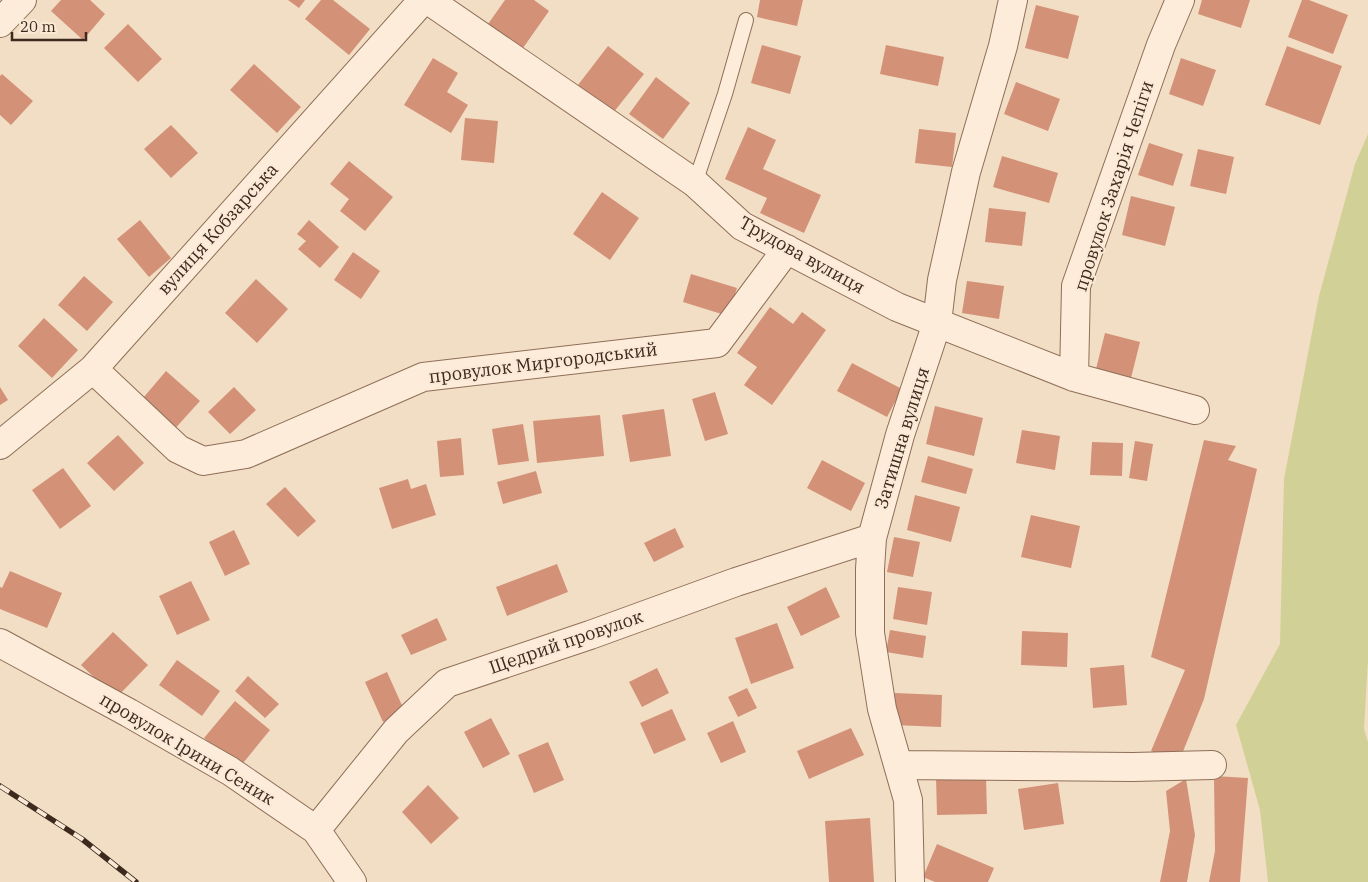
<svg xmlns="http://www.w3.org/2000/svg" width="1368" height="882" viewBox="0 0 1368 882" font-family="'IBM Plex Serif',serif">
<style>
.green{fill:#d1d097}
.building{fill:#d39177}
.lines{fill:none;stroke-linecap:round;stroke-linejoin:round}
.service-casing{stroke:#8f6e59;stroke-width:16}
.minor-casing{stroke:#8f6e59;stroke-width:30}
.service{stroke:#fcecd9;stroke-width:14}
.minor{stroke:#fcecd9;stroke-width:28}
.rail-casing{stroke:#3d291e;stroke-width:5.5}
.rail{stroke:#f9e9d5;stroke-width:4;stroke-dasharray:11;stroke-linecap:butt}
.labels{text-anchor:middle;stroke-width:4;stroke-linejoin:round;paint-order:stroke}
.street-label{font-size:18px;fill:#3d291e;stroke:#f9e9d5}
</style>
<rect width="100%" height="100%" fill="#f2dec4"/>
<!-- green -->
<path class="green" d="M1368,134V660L1364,729L1368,742V882H1268L1260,810L1236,725L1280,644L1284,479L1319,296L1355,164Z"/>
<!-- building -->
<path class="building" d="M61,0H90L105,14L83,40L51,11Z
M288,0H305L299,8Z
M321,0H333L370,29L349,55L305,19Z
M505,0H534L549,11L523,48L488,24Z
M760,0H803L797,26L757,17Z
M1202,0H1250L1241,28L1198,14Z
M1302,0H1309L1348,15L1333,54L1288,37Z
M1036,5L1079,16L1068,59L1025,48Z
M128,24L162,59L138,82L104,48Z
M762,45L801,56L790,94L751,83Z
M886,45L944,57L938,86L880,74Z
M608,46L644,74L613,113L578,85Z
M1287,46L1342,66L1320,125L1265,105Z
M433,58L458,73L447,92L468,105L451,133L404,105Z
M1181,58L1216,70L1203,106L1169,94Z
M254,64L301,107L277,133L230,90Z
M2,74L33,101L11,125L0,115V76Z
M656,77L690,103L663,139L629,114Z
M1016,82L1060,99L1048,131L1004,114Z
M465,118L498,121L494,163L461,160Z
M171,125L198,153L171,178L144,149Z
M748,127L776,140L763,169L821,195L804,233L760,213L767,198L725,179Z
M919,129L956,133L952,167L915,163Z
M1149,143L1183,154L1173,186L1138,175Z
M1198,149L1234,157L1226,194L1190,186Z
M1002,156L1058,173L1049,203L993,187Z
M349,161L393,197L365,231L340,211L349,199L330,184Z
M602,192L639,218L610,260L573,234Z
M1131,196L1175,207L1165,246L1122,235Z
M989,208L1026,212L1022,246L985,242Z
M140,220L171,258L149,277L117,239Z
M309,220L339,247L320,268L298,249L306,241L297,234Z
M353,252L380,271L361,299L334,280Z
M691,274L737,288L728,316L683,302Z
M84,276L113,302L87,331L58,305Z
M256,279L288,309L257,343L225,313Z
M967,281L1004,286L999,319L962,313Z
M770,307L793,324L802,312L826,330L772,405L744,385L757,367L737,353Z
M44,318L78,350L52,378L18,346Z
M1105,333L1140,342L1130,382L1095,373Z
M852,363L902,389L887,417L837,391Z
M166,371L200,401L171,433L138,404Z
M0,387L8,400L0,405Z
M234,387L256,410L230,434L208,412Z
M715,392L728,434L705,441L692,399Z
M935,406L983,418L974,456L926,444Z
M664,409L671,456L630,462L622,415Z
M600,415L604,456L537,463L533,421Z
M523,424L529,461L498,465L492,429Z
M1022,430L1060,436L1055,470L1016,463Z
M118,435L144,463L114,491L87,463Z
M461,438L464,475L440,477L437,441Z
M1204,440L1236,446L1228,460L1257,469L1204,699L1178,764L1151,751L1185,670L1151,657Z
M1135,441L1153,444L1147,481L1129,478Z
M1092,442L1123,443L1122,476L1090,475Z
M928,456L973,469L966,494L921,482Z
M822,460L865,483L851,511L807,488Z
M63,468L91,506L60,529L32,490Z
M536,471L542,493L503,504L497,482Z
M408,479L411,489L426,484L436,515L392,529L379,488Z
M285,487L316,521L298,537L266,504Z
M915,495L960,507L951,542L907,530Z
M1031,515L1080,526L1071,568L1021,557Z
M675,528L684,547L654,562L644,543Z
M234,530L250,564L225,576L209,542Z
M894,537L920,542L913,577L887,572Z
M557,564L568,592L507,616L496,587Z
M10,571L62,593L47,628L0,609V587L2,588Z
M191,581L210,620L177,635L159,596Z
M826,587L840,617L801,636L787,607Z
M898,587L932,592L927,625L893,619Z
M437,618L447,640L411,655L401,635Z
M777,623L794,668L751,684L735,638Z
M890,630L926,636L923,658L886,652Z
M1022,631L1068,633L1067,667L1021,665Z
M113,632L148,665L116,698L81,665Z
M177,660L220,691L202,716L159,685Z
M1124,665L1127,705L1093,708L1090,668Z
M657,668L669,693L642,707L629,682Z
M387,672L405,712L383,722L365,682Z
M248,676L279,704L265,718L235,691Z
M747,688L757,708L738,717L728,697Z
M895,693L942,695L941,727L894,725Z
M235,701L270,730L239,768L204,738Z
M672,709L686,740L654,754L640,723Z
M491,718L510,754L483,768L464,732Z
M733,721L746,752L721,763L707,733Z
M851,728L864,755L809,779L797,751Z
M548,742L564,780L534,793L518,755Z
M986,775L987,814L937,815L936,777Z
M1214,776L1248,778L1240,882H1209L1215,851Z
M1186,779L1195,835L1187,882H1160L1170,831L1166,791Z
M1058,783L1064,824L1024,830L1018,789Z
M428,785L459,818L431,844L402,812Z
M870,818L874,882H829L825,821Z
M937,844L994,868L988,882H935L923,877Z"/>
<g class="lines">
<defs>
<path id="service" d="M695,183L725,94L746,20"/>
<path id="minor" d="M428,0L695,183L742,226L897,307L1074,377L1195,410
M0,23L22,0
M93,369L178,449L203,461L246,454L423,377L717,343L787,249
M1074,377L1076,286L1161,45L1180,0
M0,445L93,369L423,0
M0,643L129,713L230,771L316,830L352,882
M898,765L1133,767L1212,765
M316,830L396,731L447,683L590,635L736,582L872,538
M910,882L908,800L882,709L870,633V569L872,538L900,435L937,323L942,280L966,172L1003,46L1013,0"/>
</defs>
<!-- service casing -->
<use href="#service" class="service-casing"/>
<!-- minor casing -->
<use href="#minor" class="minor-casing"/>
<!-- service -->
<use href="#service" class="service"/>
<!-- minor -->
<use href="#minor" class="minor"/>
<defs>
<path id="rail" d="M0,786L82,839L136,882"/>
</defs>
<!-- rail casing -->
<use href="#rail" class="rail-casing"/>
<!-- rail -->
<use href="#rail" class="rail"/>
</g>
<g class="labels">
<!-- street labels -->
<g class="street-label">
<text transform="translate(1114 186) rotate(-72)" y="6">провулок Захарія Чепіги</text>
<text transform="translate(218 229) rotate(-48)" y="6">вулиця Кобзарська</text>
<text transform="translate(802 255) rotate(29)" y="6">Трудова вулиця</text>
<text transform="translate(543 363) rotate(-7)" y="6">провулок Миргородський</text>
<text transform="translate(902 438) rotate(-73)" y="6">Затишна вулиця</text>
<text transform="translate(566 642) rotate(-19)" y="6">Щедрий провулок</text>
<text transform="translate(187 749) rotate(31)" y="6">провулок Ірини Сеник</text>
</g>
</g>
<!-- scale -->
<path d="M12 32v8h74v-8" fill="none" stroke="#3d291e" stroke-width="2.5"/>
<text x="20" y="32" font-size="15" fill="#3d291e" stroke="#f9e9d5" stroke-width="4" paint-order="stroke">20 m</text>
</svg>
